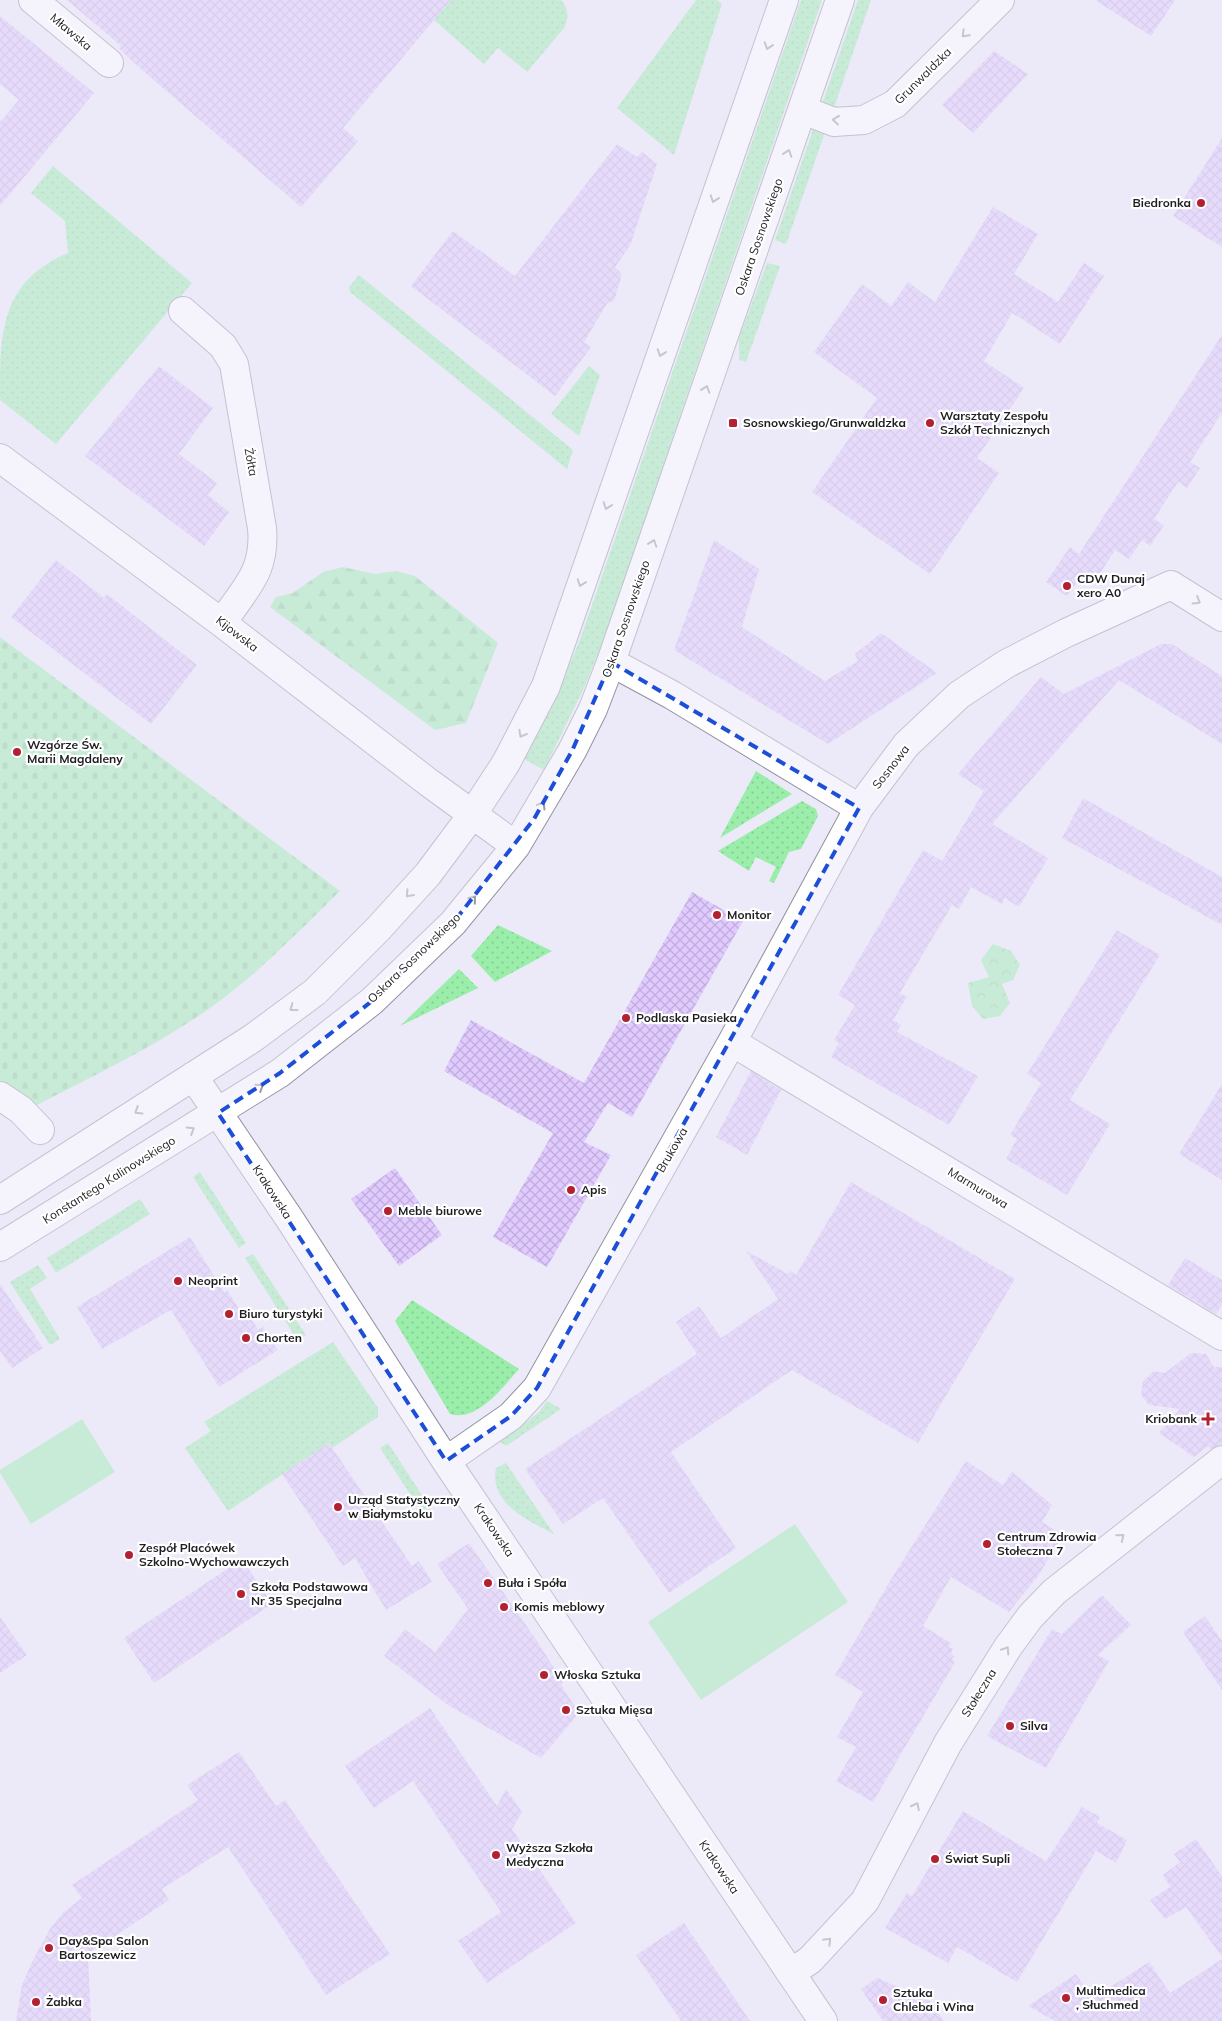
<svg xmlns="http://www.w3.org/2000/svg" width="1222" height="2021" viewBox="0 0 1222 2021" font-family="Mulish,sans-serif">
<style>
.grass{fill:url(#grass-dots)}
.forest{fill:url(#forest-firs)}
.cemetery{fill:url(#cemetery-stones)}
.park{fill:url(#park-crowns)}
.pitch{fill:#9aeeaa}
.building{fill:url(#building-cross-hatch)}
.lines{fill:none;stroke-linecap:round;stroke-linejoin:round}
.minor-casing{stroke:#9492a0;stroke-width:30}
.minor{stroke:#fff;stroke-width:28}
.oneway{stroke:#9a9a9c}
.marked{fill:none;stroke:#1d4ed8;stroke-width:4;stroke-dasharray:10 6;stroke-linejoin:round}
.poi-dot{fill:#b22031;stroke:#fff;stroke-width:2}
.labels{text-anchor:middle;stroke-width:4.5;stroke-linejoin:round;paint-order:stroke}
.street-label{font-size:12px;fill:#1e1e23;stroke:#fff}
.poi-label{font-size:12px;font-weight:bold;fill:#1e1e23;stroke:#fff;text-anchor:start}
</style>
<defs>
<pattern id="grass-dots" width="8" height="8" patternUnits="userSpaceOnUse" patternTransform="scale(1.25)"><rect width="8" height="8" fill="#9aeeaa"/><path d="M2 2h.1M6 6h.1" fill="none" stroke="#84cc92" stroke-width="1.8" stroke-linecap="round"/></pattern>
<pattern id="forest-firs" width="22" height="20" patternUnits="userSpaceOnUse" patternTransform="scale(1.25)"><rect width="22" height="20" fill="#9aeeaa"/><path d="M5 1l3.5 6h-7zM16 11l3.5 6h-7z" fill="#84cc92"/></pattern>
<pattern id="cemetery-stones" width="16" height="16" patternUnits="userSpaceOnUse" patternTransform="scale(1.25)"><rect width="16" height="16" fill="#9aeeaa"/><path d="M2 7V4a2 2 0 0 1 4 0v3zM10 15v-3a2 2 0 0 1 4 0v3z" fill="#84cc92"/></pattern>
<pattern id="park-crowns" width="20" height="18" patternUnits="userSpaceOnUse" patternTransform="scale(1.25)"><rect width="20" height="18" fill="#9aeeaa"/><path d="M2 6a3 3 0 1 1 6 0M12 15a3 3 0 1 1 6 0" fill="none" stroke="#84cc92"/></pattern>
<pattern id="building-cross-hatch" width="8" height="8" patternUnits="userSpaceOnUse" patternTransform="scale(1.25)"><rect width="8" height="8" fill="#e0caff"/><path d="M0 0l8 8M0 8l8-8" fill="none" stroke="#c0adda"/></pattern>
</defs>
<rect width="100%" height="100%" fill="#eceaf9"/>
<!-- grass -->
<path class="grass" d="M451,0H561C569,9 569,18 564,28L527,72L498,48L484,64L434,20Z
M696,0H717L722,4L674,155L617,108Z
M801,0H822L604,639L583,690L544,770L524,759L558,693L581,637Z
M858,0H871L834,108L822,104Z
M815,124L827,127L786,244L775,240Z
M53,166L192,283L56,444L0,400C0,333 0,282 68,253L65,221L31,193Z
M767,263L780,266L746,362L739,360V338Z
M359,275L573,450L567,469L350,292L349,287Z
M589,366L600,375L579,436L551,414Z
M756,771L792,794L720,838Z
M802,801L816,809L818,816L801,849L789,852L774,883L769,881L776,867L756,857L749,871L718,851Z
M498,925L552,951L495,982L471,956Z
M459,969L478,988L400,1026Z
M200,1172L246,1243L239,1248L193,1177Z
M140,1199L150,1214L56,1273L47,1258Z
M253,1254L306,1335L298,1341L245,1258Z
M38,1265L47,1278L30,1289L60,1339L50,1345L10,1282Z
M412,1300L519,1369C503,1387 477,1422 450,1414L395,1321Z
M333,1342L378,1408V1417L332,1448L329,1443L228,1511L185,1448L211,1431L204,1422Z
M547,1401L561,1409L506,1446L500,1442L538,1413Z
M388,1443L433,1512L425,1517L380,1448Z
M506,1463L554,1534C529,1521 489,1504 496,1468Z"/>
<!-- forest -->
<path class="forest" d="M343,567L375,574L396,571L415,576L498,643L466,723L435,730L270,607L276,597L293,593L323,572Z"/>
<!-- cemetery -->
<path class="cemetery" d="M0,637L340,891C298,932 258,974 210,1008C155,1047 93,1076 33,1107L0,1080Z"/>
<!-- park -->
<path class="park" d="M993,944L1011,951L1020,965L1013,980L1002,984L1010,1003L1000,1016L983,1019L972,1006L968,983L989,977L981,960Z"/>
<!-- pitch -->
<path class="pitch" d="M82,1419L115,1472L31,1524L0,1473V1470Z
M795,1524L848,1602L701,1700L648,1622Z"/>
<!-- building -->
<path class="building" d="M67,0H451L343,128L358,141L301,207L134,63L119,48L121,46Z
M1095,0H1175L1151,36Z
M0,16L94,93L0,206V122L19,100L0,84Z
M994,51L1028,74L973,133L942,105Z
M1222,138V247L1173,216Z
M617,144L637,157L642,152L657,164L630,246L615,267L622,274L614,301L608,302L584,342L591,347L555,396L411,286L453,231L515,276Z
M993,207L1038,234L1014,274L1058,302L1084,263L1104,276L1060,344L1012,313L984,361L1024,388L977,458L999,473L930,574L812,492L877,398L814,352L862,284L891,306L908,282L935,302Z
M1222,335V413L1190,462L1200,468L1187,488L1178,482L1154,519L1164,525L1150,546L1142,540L1129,559L1115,550L1093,584L1081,576L1067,596L1046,582L1070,547L1079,554Z
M159,366L213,408L179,454L217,483L208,495L229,512L204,546L85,456Z
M714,540L759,569L742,627L825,681L858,661L855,654L881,633L937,673L828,744L674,650Z
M56,560L104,598L107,594L197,665L151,724L11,617Z
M1161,644H1172L1222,676V744L1119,680L992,824L1048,858L1019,907L1005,898L1002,904L971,887L959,909L952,905L900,993L907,997L893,1020L901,1025L897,1032L978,1076L949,1125L831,1057L839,1043L834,1040L855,1005L838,995L923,850L942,861L984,791L958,774L1041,677L1064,694Z
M1083,798L1222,877V925L1062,838Z
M692,892L743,921L632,1117L608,1103L584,1142L611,1155L547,1267L493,1237L553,1133L444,1071L471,1020L584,1083Z
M1117,930L1160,955L1070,1100L1110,1124L1067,1195L1006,1159L1017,1139L1010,1135L1041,1083L1027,1074Z
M751,1071L781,1090L747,1155L716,1137Z
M1222,1084V1180L1179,1154Z
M395,1168L442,1235L399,1266L351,1199Z
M851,1182L1015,1279L918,1443L792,1370L671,1452L736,1548L669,1593L603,1498L563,1524L525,1469L697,1354L676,1322L699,1306L721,1338L778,1299L746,1251L788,1274L790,1271L796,1275Z
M190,1237L224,1292L227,1290L241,1312L246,1310L258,1330L263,1327L278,1350L219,1387L171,1310L102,1349L77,1307Z
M1185,1258L1222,1280V1305L1216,1314L1168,1285Z
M0,1284L43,1348L12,1368L0,1351Z
M1191,1353L1206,1354L1214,1367H1222V1445L1210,1449L1208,1446L1194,1457L1159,1433L1180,1409L1149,1405L1141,1395L1143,1381L1154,1371L1165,1373Z
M329,1443L412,1566L419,1561L432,1582L386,1610L355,1558L343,1566L282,1474Z
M966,1461L1003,1485L1012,1472L1052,1505L1042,1522L1063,1535L1038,1576L1009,1612L951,1577L923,1626L951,1643L949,1647L953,1649L951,1653L954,1656L952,1659L955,1662L873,1802L836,1781L856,1747L837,1737L863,1692L835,1675L893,1576Z
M469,1543L537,1641L563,1682L561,1685L579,1713L541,1758L448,1705L384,1656L405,1629L435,1652L468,1609L437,1564Z
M242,1559L272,1604L154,1683L124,1638Z
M1102,1595L1131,1625L1098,1655L1109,1661L1046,1768L987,1736L1052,1629L1062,1634Z
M1205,1616L1222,1641V1690L1183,1632Z
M0,1617L27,1655L0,1673Z
M430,1708L497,1806L506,1789L522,1812L512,1829L576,1923L487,1983L458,1941L501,1912L413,1781L374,1808L345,1766Z
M239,1752L276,1806L285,1800L390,1954L326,1995L228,1847L162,1889L169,1900L88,1954L91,2021H16L22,1985L33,1960L51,1927L64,1912L82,1898L72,1885L198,1800L187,1785Z
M1082,1807L1100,1817L1097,1823L1127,1840L1116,1863L1096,1851L1017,1982L957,1947L948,1963L885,1928L907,1893L912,1896L963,1811L1046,1861Z
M1196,1839L1222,1876V1957L1186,1907L1165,1919L1150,1900L1170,1887L1163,1875L1180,1862L1174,1854Z
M684,1923L750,2021H681L636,1955Z
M1222,1959V2021H1055L1028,2006L1076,1974L1092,1999L1149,1962L1170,1993Z
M877,1978L930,2001L944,2021H883L861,1989Z"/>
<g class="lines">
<defs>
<path id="minor" d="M33,0L109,63
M803,110L834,122L864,120L895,104L1000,0
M183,311L223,346L234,364L262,528C266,572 245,588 222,623
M0,458L222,623L428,782L516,846
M611,662L672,695L859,808
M732,1042L1222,1336
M193,1076L289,1218L446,1461L823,2021
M0,1096L21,1110L40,1130
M0,1200L253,1038L315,992L378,929L428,874L472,815L506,763L546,686L784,0
M0,1247L280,1073L372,1001L453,923L516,846L572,751L593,709L611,662L840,0
M446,1461L511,1416L537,1388L732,1042L859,808L906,745L959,695L1006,664L1066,633L1171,585L1222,617
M791,1973L810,1960L865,1901L948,1743L1008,1647L1030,1617L1054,1592L1222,1460"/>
</defs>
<!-- minor casing -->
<use href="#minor" class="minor-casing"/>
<!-- minor -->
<use href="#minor" class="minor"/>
</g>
<!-- one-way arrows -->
<defs><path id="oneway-chevron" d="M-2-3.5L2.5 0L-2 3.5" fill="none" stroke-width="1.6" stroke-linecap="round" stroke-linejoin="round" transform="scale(1.25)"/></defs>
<g class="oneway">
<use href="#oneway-chevron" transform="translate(965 34) rotate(135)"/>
<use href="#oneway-chevron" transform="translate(768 46) rotate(109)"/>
<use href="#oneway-chevron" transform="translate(836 120) rotate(-174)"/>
<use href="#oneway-chevron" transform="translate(788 153) rotate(-71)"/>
<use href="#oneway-chevron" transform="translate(714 199) rotate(109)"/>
<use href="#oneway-chevron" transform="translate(661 353) rotate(109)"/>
<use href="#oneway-chevron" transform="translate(706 389) rotate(-71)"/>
<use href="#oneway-chevron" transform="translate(607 506) rotate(109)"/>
<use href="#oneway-chevron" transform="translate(653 543) rotate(-71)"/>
<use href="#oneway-chevron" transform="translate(581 583) rotate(109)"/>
<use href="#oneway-chevron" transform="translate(1197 601) rotate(32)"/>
<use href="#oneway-chevron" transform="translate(522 734) rotate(119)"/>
<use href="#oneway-chevron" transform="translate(542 805) rotate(-59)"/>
<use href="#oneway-chevron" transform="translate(409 894) rotate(132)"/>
<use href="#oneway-chevron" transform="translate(473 899) rotate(-51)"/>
<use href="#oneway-chevron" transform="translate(293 1008) rotate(143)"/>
<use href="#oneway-chevron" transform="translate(260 1087) rotate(-33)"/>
<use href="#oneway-chevron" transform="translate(138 1111) rotate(148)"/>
<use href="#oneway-chevron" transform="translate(191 1130) rotate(-32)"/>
<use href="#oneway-chevron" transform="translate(1121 1537) rotate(-39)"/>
<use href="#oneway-chevron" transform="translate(1006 1650) rotate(-57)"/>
<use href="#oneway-chevron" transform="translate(916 1806) rotate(-63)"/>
<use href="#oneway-chevron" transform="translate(828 1941) rotate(-46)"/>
</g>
<!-- marked area -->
<path d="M0 0H1222V2021H0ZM611,662L859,808L537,1388L511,1416L446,1461L218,1113L280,1073L372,1001L453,923L534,819L572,751Z" fill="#eceaf9" fill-opacity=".55" fill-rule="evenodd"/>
<path class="marked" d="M611,662L859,808L537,1388L511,1416L446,1461L218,1113L280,1073L372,1001L453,923L534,819L572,751Z"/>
<!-- markers -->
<g class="poi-dot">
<circle cx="1201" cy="203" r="5"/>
<rect x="728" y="418" width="10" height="10" rx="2.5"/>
<circle cx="930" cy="423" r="5"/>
<circle cx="1067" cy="586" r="5"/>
<circle cx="17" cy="752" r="5"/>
<circle cx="717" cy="915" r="5"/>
<circle cx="626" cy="1018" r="5"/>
<circle cx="571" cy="1190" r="5"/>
<circle cx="388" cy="1211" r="5"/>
<circle cx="178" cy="1281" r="5"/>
<circle cx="229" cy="1314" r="5"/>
<circle cx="246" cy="1338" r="5"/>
<path d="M1205.5 1411.5h5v5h5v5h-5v5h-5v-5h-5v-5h5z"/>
<circle cx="338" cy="1507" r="5"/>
<circle cx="987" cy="1544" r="5"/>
<circle cx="129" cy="1555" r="5"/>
<circle cx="488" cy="1583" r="5"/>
<circle cx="241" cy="1594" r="5"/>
<circle cx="504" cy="1607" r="5"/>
<circle cx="544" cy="1675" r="5"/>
<circle cx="566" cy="1710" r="5"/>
<circle cx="1010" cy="1726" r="5"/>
<circle cx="496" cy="1855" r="5"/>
<circle cx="935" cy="1859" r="5"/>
<circle cx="49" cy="1948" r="5"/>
<circle cx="1066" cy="1998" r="5"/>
<circle cx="883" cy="2000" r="5"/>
<circle cx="36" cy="2002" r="5"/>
</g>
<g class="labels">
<!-- street labels -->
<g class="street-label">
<text transform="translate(71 32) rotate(40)" y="4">Mławska</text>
<text transform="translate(923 76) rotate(-45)" y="4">Grunwaldzka</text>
<text transform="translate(759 237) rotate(-71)" y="4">Oskara Sosnowskiego</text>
<text transform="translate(251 462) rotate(80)" y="4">Żółta</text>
<text transform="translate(626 619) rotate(-71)" y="4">Oskara Sosnowskiego</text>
<text transform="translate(237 634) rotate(38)" y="4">Kijowska</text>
<text transform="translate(891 767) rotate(-52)" y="4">Sosnowa</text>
<text transform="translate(414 958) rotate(-44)" y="4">Oskara Sosnowskiego</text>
<text transform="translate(672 1150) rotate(-60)" y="4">Brukowa</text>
<text transform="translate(109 1180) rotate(-32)" y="4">Konstantego Kalinowskiego</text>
<text transform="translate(978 1188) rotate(31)" y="4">Marmurowa</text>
<text transform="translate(272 1192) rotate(57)" y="4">Krakowska</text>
<text transform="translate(494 1530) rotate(56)" y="4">Krakowska</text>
<text transform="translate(979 1693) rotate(-58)" y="4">Stołeczna</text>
<text transform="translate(719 1867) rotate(56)" y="4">Krakowska</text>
</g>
<!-- poi labels -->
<g class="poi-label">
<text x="1191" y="207" text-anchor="end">Biedronka</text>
<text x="940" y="420">Warsztaty Zespołu<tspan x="940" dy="14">Szkół Technicznych</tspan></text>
<text x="743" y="427">Sosnowskiego/Grunwaldzka</text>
<text x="1077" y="583">CDW Dunaj<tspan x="1077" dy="14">xero A0</tspan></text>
<text x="27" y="749">Wzgórze Św.<tspan x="27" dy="14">Marii Magdaleny</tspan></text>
<text x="727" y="919">Monitor</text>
<text x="636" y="1022">Podlaska Pasieka</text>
<text x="581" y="1194">Apis</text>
<text x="398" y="1215">Meble biurowe</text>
<text x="188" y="1285">Neoprint</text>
<text x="239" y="1318">Biuro turystyki</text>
<text x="256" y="1342">Chorten</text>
<text x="1197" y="1423" text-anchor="end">Kriobank</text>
<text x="348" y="1504">Urząd Statystyczny<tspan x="348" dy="14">w Białymstoku</tspan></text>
<text x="997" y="1541">Centrum Zdrowia<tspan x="997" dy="14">Stołeczna 7</tspan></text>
<text x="139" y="1552">Zespół Placówek<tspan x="139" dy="14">Szkolno-Wychowawczych</tspan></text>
<text x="498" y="1587">Buła i Spóła</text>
<text x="251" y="1591">Szkoła Podstawowa<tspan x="251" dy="14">Nr 35 Specjalna</tspan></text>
<text x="514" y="1611">Komis meblowy</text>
<text x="554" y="1679">Włoska Sztuka</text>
<text x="576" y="1714">Sztuka Mięsa</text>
<text x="1020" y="1730">Silva</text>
<text x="506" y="1852">Wyższa Szkoła<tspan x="506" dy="14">Medyczna</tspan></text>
<text x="945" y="1863">Świat Supli</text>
<text x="59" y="1945">Day&amp;Spa Salon<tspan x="59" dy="14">Bartoszewicz</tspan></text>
<text x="1076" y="1995">Multimedica<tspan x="1076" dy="14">, Słuchmed</tspan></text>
<text x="893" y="1997">Sztuka<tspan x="893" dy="14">Chleba i Wina</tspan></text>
<text x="46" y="2006">Żabka</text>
</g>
</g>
</svg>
